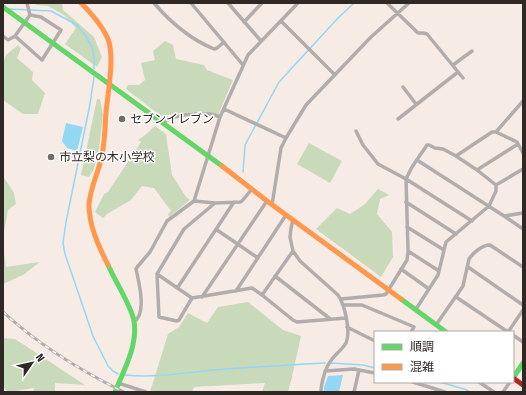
<svg xmlns="http://www.w3.org/2000/svg" width="526" height="395" viewBox="0 0 526 395" font-family="'Fira Sans Condensed','Noto Sans JP',sans-serif">
<style>
.green{fill:#c9dabb}
.water{fill:#92d8f4}
.lines{fill:none;stroke-linecap:round;stroke-linejoin:round}
.stream{stroke:#92d8f4;stroke-width:1.5}
.street{stroke:#b2adad;stroke-width:3.5}
.fast{stroke:#63d668;stroke-width:5}
.slow{stroke:#ff974d;stroke-width:5}
.jam{stroke:#b3261e;stroke-width:5}
.rail-casing{stroke:#b0aaa8;stroke-width:3}
.rail{stroke:#fff;stroke-width:1.5;stroke-dasharray:4.5;stroke-linecap:butt}
.poi-dot{fill:#756c68;stroke:#fff;stroke-width:1.5}
.labels{text-anchor:middle;stroke-width:3;stroke-linejoin:round;paint-order:stroke}
.poi-label{font-size:12px;fill:#2f2824;stroke:#fff;text-anchor:start}
</style>
<rect width="100%" height="100%" fill="#f7ebe5"/>
<!-- green -->
<path class="green" d="M36,3H62L63,10L94,37L102,57L97,67L65,44L76,28L64,15L48,6L36,5Z
M165,41L173,45L176,59L204,65L207,70L233,80L218,115C200,108 180,114 161,116L126,89L128,85H139L145,80L141,63L155,60L153,51Z
M18,45L21,48L17,58L33,72L32,80L45,93L38,114H23L3,100V64L6,55Z
M97,99H100L103,115L99,149L94,169L89,177L81,175Z
M155,126L166,134L172,175L186,197L190,200L169,217L168,214L171,211L154,188L142,186L131,200L107,214L103,218L95,212L104,194L108,192L141,142L138,140L145,135Z
M309,143L342,161L330,183L297,164Z
M3,176L14,193L16,204L8,210L3,237Z
M378,189L389,195L380,199L377,214L392,232L393,257L381,277L316,229L337,208L350,214L365,204Z
M3,246L6,267L40,262L23,275L3,284Z
M248,302L283,330L301,336L292,377L288,392H262L265,383L194,387L192,392H150L168,334L179,327L188,313L207,323L218,307Z
M3,338L15,339L85,385L55,383V392H33L34,388L8,392L3,386Z"/>
<!-- water -->
<path class="water" d="M66,123L83,127L77,151L67,148L62,141Z
M343,375L339,392H324V387L328,376Z"/>
<g class="lines">
<!-- stream -->
<path class="stream" d="M9,9L51,11L77,25L85,35L92,47L94,57V69
M94,77L90,104L66,222L63,243L65,254L93,336L108,366L113,371L118,374
M243,172L245,145L279,82L338,18L354,3
M331,363L363,365L375,368
M125,375C154,378 186,373 214,370C251,367 288,365 325,363
M440,382L467,390L470,392"/>
<!-- street -->
<path class="street" d="M27,3L30,15
M154,3C171,23 190,39 214,49L217,48L224,42
M191,3L243,65
M228,3L261,41
M387,3L418,33H423L427,34L463,78
M281,21L335,75
M244,22L262,3
M3,36L8,40L15,36L30,15L41,17L61,30L42,60L15,36
M453,65L472,51
M403,87L416,104
M224,109L286,138
M398,119L458,72
M163,123C173,114 198,113 211,114C214,115 217,116 220,117
M356,131L363,145L378,164L406,179L472,221
M496,132L523,101
M456,156L492,132H496L517,142L523,153
M417,160L504,216L523,213
M477,170L518,144
M194,201L215,203L240,202L242,201L252,189
M406,202L456,234
M272,205L281,148L286,138L306,105L371,37L409,3
M504,216L523,229
M293,220L291,228L290,237L293,251L300,261L338,295C345,305 351,332 346,343C342,350 334,355 330,362C325,369 321,384 321,392
M407,227L444,250
M217,230L258,258
M408,251L439,271
M468,267L523,305
M401,269L429,289
M157,274L192,298L252,288L262,295L293,320L297,322L346,318
M275,276L329,318
M178,287L234,202
M236,291L286,215
M262,295L293,251
M202,297L267,201
M456,297L508,332L523,310
M192,298L179,320L177,321L159,317L157,274L184,229L215,203
M341,299L383,295L386,294L407,260L408,251L406,179L412,167L427,145H429L435,148L443,149L456,156L477,170L496,185
M343,305H362L412,326L414,327L411,332
M416,309L438,275L446,242L489,206L496,191V185L523,169
M134,322C147,313 139,283 136,269L138,266L150,252L167,221L194,201L220,117L248,55L298,3
M436,325L463,286L469,259C473,253 482,245 490,245L523,267
M347,327L375,341
M513,335L523,342
M325,371L354,369L375,373
M413,382L445,392
M479,382L494,392
M118,383L146,392
M354,392L359,370
M503,392L510,382"/>
<!-- fast -->
<path class="fast" d="M3,7L222,166
M108,265C115,281 131,305 134,321C138,345 124,370 115,392
M401,299L446,332
M513,378L523,363"/>
<!-- slow -->
<path class="slow" d="M81,3C92,14 104,27 109,42C114,60 108,93 106,112C105,126 105,141 102,155C99,172 90,187 89,205C89,226 99,247 108,265
M222,166L267,201L401,299"/>
<!-- jam -->
<path class="jam" d="M513,378L523,385"/>
<defs>
<path id="rail" d="M3,312C39,345 81,371 124,392"/>
</defs>
<!-- rail casing -->
<use href="#rail" class="rail-casing"/>
<!-- rail -->
<use href="#rail" class="rail"/>
</g>
<!-- markers -->
<g class="poi-dot">
<circle cx="122" cy="119" r="4"/>
<circle cx="51" cy="157" r="4"/>
</g>
<g class="labels">
<!-- poi labels -->
<g class="poi-label">
<text x="130" y="123">セブンイレブン</text>
<text x="59" y="161">市立梨の木小学校</text>
</g>
</g>
<!-- border -->
<rect width="526" height="395" fill="none" stroke="#2f2824" stroke-width="8"/>
<!-- legend -->
<rect x="374" y="331" width="140" height="52" fill="#ffffff" stroke="#aca9a7"/>
<rect x="382" y="344" width="20" height="6" fill="#63d668" stroke="#aca9a7"/>
<text x="410" y="351" font-size="12" fill="#2f2824">順調</text>
<rect x="382" y="364" width="20" height="6" fill="#ff974d" stroke="#aca9a7"/>
<text x="410" y="371" font-size="12" fill="#2f2824">混雑</text>
<!-- north arrow -->
<g transform="translate(32 363) rotate(56)" stroke="#ffffff" stroke-width="3" paint-order="stroke">
<path d="M0-3L7 15L0 10L-7 15Z" fill="#2f2824"/>
<text y="-6" font-size="11" font-weight="bold" text-anchor="middle" fill="#2f2824">N</text>
</g>
</svg>
